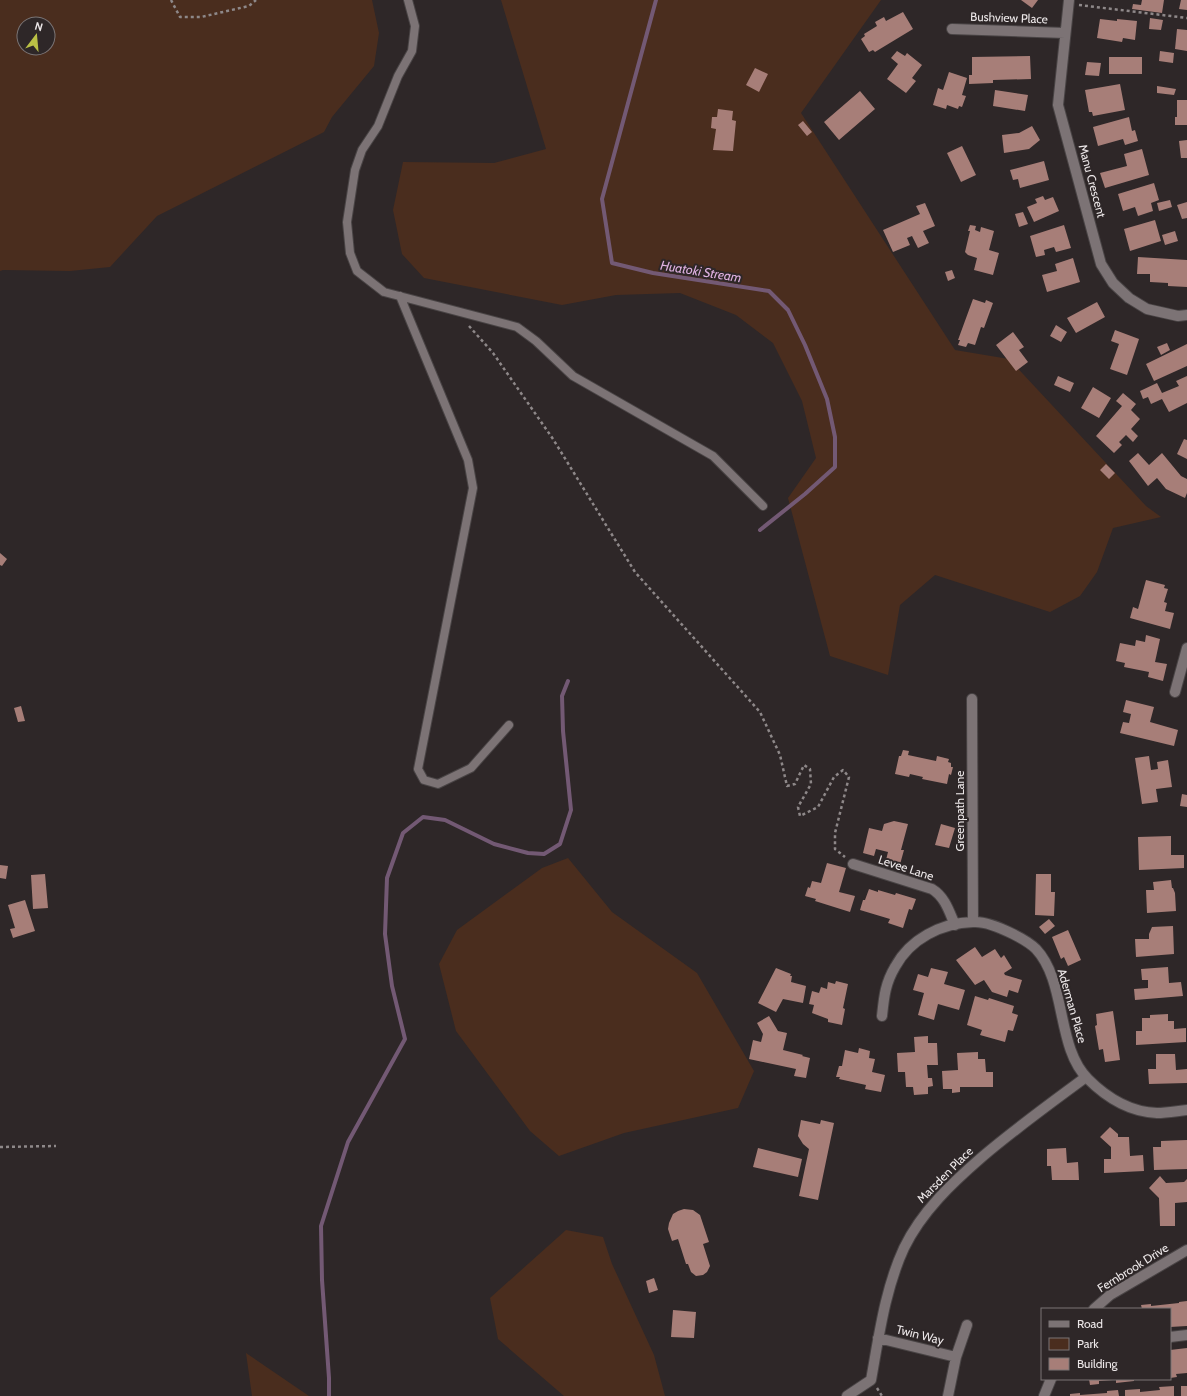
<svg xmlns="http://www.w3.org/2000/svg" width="1187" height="1396" viewBox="0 0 1187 1396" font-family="Cabin,sans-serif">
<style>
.green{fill:#4a2d1e;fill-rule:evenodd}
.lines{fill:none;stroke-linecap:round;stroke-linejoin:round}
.stream{stroke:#735974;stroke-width:4}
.building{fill:#a77e78}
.service-casing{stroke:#494445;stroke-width:10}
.minor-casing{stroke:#494445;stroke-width:12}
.path{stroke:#8e8889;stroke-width:2.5;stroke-dasharray:3 3;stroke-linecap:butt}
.service{stroke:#7c7375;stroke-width:8}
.minor{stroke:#7c7375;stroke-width:10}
.labels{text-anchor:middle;stroke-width:4;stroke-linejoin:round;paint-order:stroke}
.street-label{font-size:12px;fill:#ece7e8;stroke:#2e2728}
.water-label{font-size:13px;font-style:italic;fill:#deb0e0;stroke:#2e2728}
</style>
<rect width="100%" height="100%" fill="#2e2728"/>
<!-- green -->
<path class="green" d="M0,0H372L379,33L374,66L332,117L324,132L157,216L110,267L70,271L3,270L0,271ZM24,24H48V48H24Z
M501,0H881L801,113L955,350L1009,359L1146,506L1161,517L1113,528L1097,572L1080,596L1050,612L935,575L900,605L888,675L830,656L788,498L816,458L802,401L773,343L736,315L680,293L616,295L562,305L424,278L402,254L393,210L403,162L494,163L546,149Z
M568,858L612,912L697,973L754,1071L738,1108L624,1133L559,1156L530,1131L456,1031L439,964L457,930L542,868Z
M566,1230L603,1237L612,1264L654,1355L665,1396H564L498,1339L490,1298Z
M246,1353L309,1396H252Z"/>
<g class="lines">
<!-- stream -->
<path class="stream" d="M656,0L602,199L612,263L653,273L769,291L788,310L805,345L827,399L835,437V467L805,494L760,530
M329,1396V1378L322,1280L321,1226L348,1142L405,1039L392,986L385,934L387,878L403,833L423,817L445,820L494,844L528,853L544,854L560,844L571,810L563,731L562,696L568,681"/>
</g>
<!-- building -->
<path class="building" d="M1021,0H1038L1032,8Z
M1142,0H1164L1162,13L1132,9L1133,4L1141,5Z
M1181,0H1187V10L1179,9Z
M903,12L913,29L875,52L873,50L869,52L861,39L865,36L864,34L877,26L875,22L884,17L886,21Z
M1150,18L1163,20L1161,30L1149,29Z
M1100,19L1117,21V19L1137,21L1135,40L1123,38L1122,42L1097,38Z
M1177,29L1187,30V51L1175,49Z
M897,51L905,56L907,53L922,65L912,78L916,81L906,93L887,79L898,64L891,58Z
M1160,51L1174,53L1173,63L1159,61Z
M1030,56L1031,79L993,80V83L969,84V75H972V57Z
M1109,57H1142V74H1109Z
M1087,62L1101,63L1099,76L1085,75Z
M755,68L768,74L759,92L746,85Z
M949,72L967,78L962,95L966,96L962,107L959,106L958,109L947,105L946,109L933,105L938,88L943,90Z
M1120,84L1125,110L1093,116L1092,112H1089L1085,90Z
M1157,86L1176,89L1174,95L1157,93Z
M995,90L1028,95L1025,111L993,106Z
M860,91L875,109L839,140L824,122Z
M1177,100H1187V125H1175V117H1177Z
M718,109L733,111L732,120L736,121L733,151L713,150L716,129L711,128L712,117H717Z
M1129,117L1132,131L1135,130L1138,141L1125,145L1123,139L1098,146L1093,127Z
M803,121L812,132L807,136L798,125Z
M1032,126L1040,140L1029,149L1004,153L1002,135L1019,133Z
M1187,140V158H1181L1179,141Z
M962,146L976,175L961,182L947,153Z
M1142,149L1149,175L1105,188L1100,173L1127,166L1124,154Z
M1044,161L1049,180L1020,188L1018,179L1013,180L1010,170Z
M1154,183L1159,200L1151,203L1153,211L1138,216L1135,207L1123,211L1118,194Z
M1043,196L1045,200L1053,197L1059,211L1034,222L1027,207L1037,203L1035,199Z
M1170,200L1172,207L1159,211L1157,203Z
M1187,202V218L1182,219L1177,205Z
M925,203L935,226L923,231L929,243L918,248L912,236L907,238L910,245L893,252L883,230L920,214L916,206Z
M1023,212L1028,224L1019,227L1015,214Z
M1155,220L1161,241L1130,251L1124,229Z
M970,225L976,226L975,230L980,232L981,227L994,231L989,250L999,253L993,275L974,270L977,258L968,255L965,252L970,231H968Z
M1064,225L1071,248L1056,252L1054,247L1044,250L1045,255L1036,257L1030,236Z
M1175,231L1178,241L1165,245L1162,235Z
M1138,257L1187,260V287L1168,286V283L1150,282V274H1137Z
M1073,258L1080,282L1047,292L1042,275L1057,271L1055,264Z
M952,270L955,278L948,281L945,272Z
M973,299L985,303L986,300L993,303L984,328L981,327L975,345L968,343L966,347L958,345L960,340H958Z
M1097,302L1105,317L1076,333L1067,318Z
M1056,325L1067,332L1061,342L1050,336Z
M1115,330L1139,339L1127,375L1110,369L1119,344L1111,341Z
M1013,332L1024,347L1019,350L1028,362L1016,371L996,345Z
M1167,343L1170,350L1161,355L1157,347Z
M1187,344V366L1154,381L1146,364Z
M1058,376L1074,383L1070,392L1054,385Z
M1187,376V403L1169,412L1162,399L1151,404L1148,397L1143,399L1140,391L1157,383L1162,393L1179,386L1176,381Z
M1093,387L1111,398L1099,418L1081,408Z
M1123,393L1136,404L1131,410L1140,419L1131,429L1138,436L1133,442L1126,435L1119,442L1122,445L1114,453L1096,436L1122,406L1116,401Z
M1184,439L1187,440V459L1177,454Z
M1138,453L1149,465L1162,453L1181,476L1187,479V493L1185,498L1166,489L1157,478L1148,486L1129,461Z
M1106,464L1115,473L1109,479L1100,470Z
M0,553L7,559L2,566L0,565Z
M1146,580L1165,585L1164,588L1168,589L1164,602L1167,603L1165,611L1174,613L1170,629L1130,618L1133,607L1138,609Z
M1146,635L1160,639L1155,662L1167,664L1163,681L1148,677L1149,672L1124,667L1125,663L1116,661L1120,643L1135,646L1136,640L1145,642Z
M1126,700L1154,707L1150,722L1178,730L1174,746L1120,733L1123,722L1129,723L1131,714L1123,712Z
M21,706L25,721L18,722L14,708Z
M903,750L909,751L908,755L936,761L937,756L949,759L948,762L951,763V767H953L951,775L949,774L947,784L922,779L923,777L910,774L909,777L895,774L899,756H901Z
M1149,756L1151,770L1158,769L1157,762L1168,760L1172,787L1156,789L1158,802L1142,804L1135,758Z
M1182,794L1187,795V807L1180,806Z
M894,821L908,824L901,850H904L899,868L885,864L888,852L876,849L874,856L863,853L869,828L882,831L884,824Z
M941,824L955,828L949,848L935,845Z
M1171,836V855H1184V868L1139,870L1138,837Z
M827,863L846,868L839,892L855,896L850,912L815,901L816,899L805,896L808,887L810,888L812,881L821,883Z
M0,865L8,866L6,879L0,878Z
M45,874L48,908L33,909L31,875Z
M1036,874H1051V892H1055L1054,916L1035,915Z
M1171,880L1172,888H1173L1175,893L1176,911L1147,913L1146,890H1154L1153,882Z
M869,889L878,892V890L895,895L896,893L916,899L912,910L909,909L903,928L888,923L890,919L860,910L863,900H865Z
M25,900L35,931L13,938L10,929L15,928L8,905Z
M1049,919L1055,926L1045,934L1039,927Z
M1173,926L1174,954L1136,957L1135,939H1149V934L1152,927Z
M1068,930L1081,960L1068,966L1064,957L1061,959L1052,937Z
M975,947L982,957L995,949L1001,958L1004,955L1012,968L1004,973L1005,975L1022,980L1018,993L1009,990L1007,997L992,992L984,980L975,985L956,960Z
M1168,967L1169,983L1181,982L1183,996L1135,1000L1134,989L1148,988V980H1142L1141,969Z
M776,968L791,974L790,976H792L791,982L806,986L803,1003L783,999L776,1012L758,1003Z
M931,968L948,972L944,984L965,990L959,1010L938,1004L934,1020L918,1015L924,993L913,990L918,974L928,977Z
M836,981L848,984L843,1008L845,1009L842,1025L828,1022V1019L812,1013L814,1005L809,1004L812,991L819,993L821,987L827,989L828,982L835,984Z
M975,996L988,1000L989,998L1014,1006L1012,1013L1018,1015L1013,1031L1008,1030L1005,1042L980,1035L982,1030L967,1025Z
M1113,1011L1120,1060L1105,1062L1103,1049L1099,1050L1095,1026L1097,1025L1096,1014Z
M1168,1014V1021H1174V1029L1186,1028V1042L1136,1045V1031H1142V1018H1150V1015Z
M769,1016L778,1031L787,1033L783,1050L803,1055L802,1056L810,1058L806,1078L794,1076L796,1069L749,1059L753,1040L761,1042L763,1034L757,1023Z
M928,1036V1043H937L938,1065H927L928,1078H932L933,1086L928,1087V1094L914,1095L913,1087H906L905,1072H898L897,1053L915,1052L914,1037Z
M859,1048L870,1051L869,1058L875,1059L872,1072L885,1075L881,1092L865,1089L866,1085L839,1079L840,1077H836L839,1066H842L845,1050L858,1053Z
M978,1052V1059H985L986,1072H993V1087H960V1092L952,1093V1089H943L942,1071L958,1070L957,1053Z
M1156,1054H1175L1176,1070L1187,1069V1083L1149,1084L1148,1069H1156Z
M801,1120L820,1124L821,1120L834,1123L818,1200L799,1196L809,1149L803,1144L798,1136Z
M1110,1127L1118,1134V1137H1129L1130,1156L1143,1155L1144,1171L1104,1173V1159H1111V1147L1100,1137Z
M1187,1140V1169L1154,1170L1153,1147H1161V1141Z
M758,1148L802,1159L798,1177L753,1167Z
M1066,1148L1067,1163L1078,1162L1079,1180H1052L1051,1166H1047V1149Z
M1160,1176L1166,1183L1184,1182L1187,1179V1202L1175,1203V1226H1160L1159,1198L1149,1188Z
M684,1209L693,1210L700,1215L709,1242L703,1244L710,1266L707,1272L703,1275L696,1276L691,1272L688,1264H686L678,1239L672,1241L668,1229L669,1223L673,1214L678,1211Z
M654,1278L658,1290L649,1293L646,1281Z
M1187,1301V1326L1170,1327V1309H1142L1141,1305L1151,1304V1306L1179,1303V1302Z
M673,1310L696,1312L694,1338L671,1337Z
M1187,1348V1373L1176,1374L1177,1377L1170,1378V1350Z
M1089,1379H1113V1380L1099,1381V1384L1090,1385Z
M1116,1379H1134V1381L1116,1383Z
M1174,1386V1396H1125V1390L1140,1389V1392L1160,1390L1159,1387Z
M1181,1386H1187V1396H1181Z
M1118,1390L1119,1396H1070V1394L1080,1393V1395L1107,1393V1391Z"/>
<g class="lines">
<defs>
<path id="service" d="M408,0L415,26L412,51L398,76L378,126L362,150L355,170L347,222L350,253L357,271L384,292L517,327L536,341L573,376L713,456L763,506
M400,296L468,460L473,488L418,769L424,780L438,784L471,768L509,725"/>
<path id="minor" d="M1069,0L1058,105L1101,264L1113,283L1129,298L1147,309L1178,316L1187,315
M952,29L1065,33
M1175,692L1187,648
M972,699L973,922
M853,864L932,889C945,897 949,911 955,925
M882,1016C884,997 885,984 895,967C910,939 941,923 973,922C986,921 1001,928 1013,934C1021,938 1029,942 1036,949C1067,982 1056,1048 1088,1079C1106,1097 1130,1112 1157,1113C1167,1113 1177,1111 1187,1110
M1094,1309L1110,1295L1187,1250
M1170,1337L1187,1335
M878,1338L956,1357
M847,1396L871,1380C879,1336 885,1289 904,1248C922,1211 952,1183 982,1157C1016,1128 1051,1103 1086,1077
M948,1396L956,1357L967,1325
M1044,1396L1051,1379"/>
</defs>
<!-- service casing -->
<use href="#service" class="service-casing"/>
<!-- minor casing -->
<use href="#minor" class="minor-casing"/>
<!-- path -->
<path class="path" d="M171,0L180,17H201L249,6L256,0
M1079,5L1187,18
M469,326L493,353L553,439L635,572L760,712L780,755L787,786L795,784L804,765L810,769L811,784L798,807L800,816L818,807L834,777L843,770L849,777L835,833V849L845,857
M0,1147L56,1146
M877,1388L882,1396"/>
<!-- service -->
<use href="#service" class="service"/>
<!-- minor -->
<use href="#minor" class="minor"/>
</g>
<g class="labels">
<!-- street labels -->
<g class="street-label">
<text transform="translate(1009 18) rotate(2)" y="4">Bushview Place</text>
<text transform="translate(1092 181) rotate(75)" y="4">Manu Crescent</text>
<text transform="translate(960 811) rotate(-90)" y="4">Greenpath Lane</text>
<text transform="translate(906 868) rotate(18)" y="4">Levee Lane</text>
<text transform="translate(1072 1006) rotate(74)" y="4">Aderman Place</text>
<text transform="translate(945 1175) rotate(-45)" y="4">Marsden Place</text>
<text transform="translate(1133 1268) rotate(-32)" y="4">Fernbrook Drive</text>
<text transform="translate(920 1335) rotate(14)" y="4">Twin Way</text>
</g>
<!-- water labels -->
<g class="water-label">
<text transform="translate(701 271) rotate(9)" y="5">Huatoki Stream</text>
</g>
</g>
<!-- legend -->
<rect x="1041" y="1308" width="130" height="72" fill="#2e2728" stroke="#7a7475"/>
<rect x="1049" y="1321" width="20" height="6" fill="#7c7375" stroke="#7a7475"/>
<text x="1077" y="1328" font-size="12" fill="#ece7e8">Road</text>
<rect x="1049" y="1338" width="20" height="12" fill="#4a2d1e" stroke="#7a7475"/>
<text x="1077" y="1348" font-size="12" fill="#ece7e8">Park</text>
<rect x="1049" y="1358" width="20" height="12" fill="#a77e78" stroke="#7a7475"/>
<text x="1077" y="1368" font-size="12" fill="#ece7e8">Building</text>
<!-- north arrow -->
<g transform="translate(36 36) rotate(16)"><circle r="19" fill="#2e2728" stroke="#7a7475"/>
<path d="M0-3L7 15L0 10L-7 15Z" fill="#bac045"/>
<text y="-6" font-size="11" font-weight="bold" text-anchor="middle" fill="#ece7e8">N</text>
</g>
</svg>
